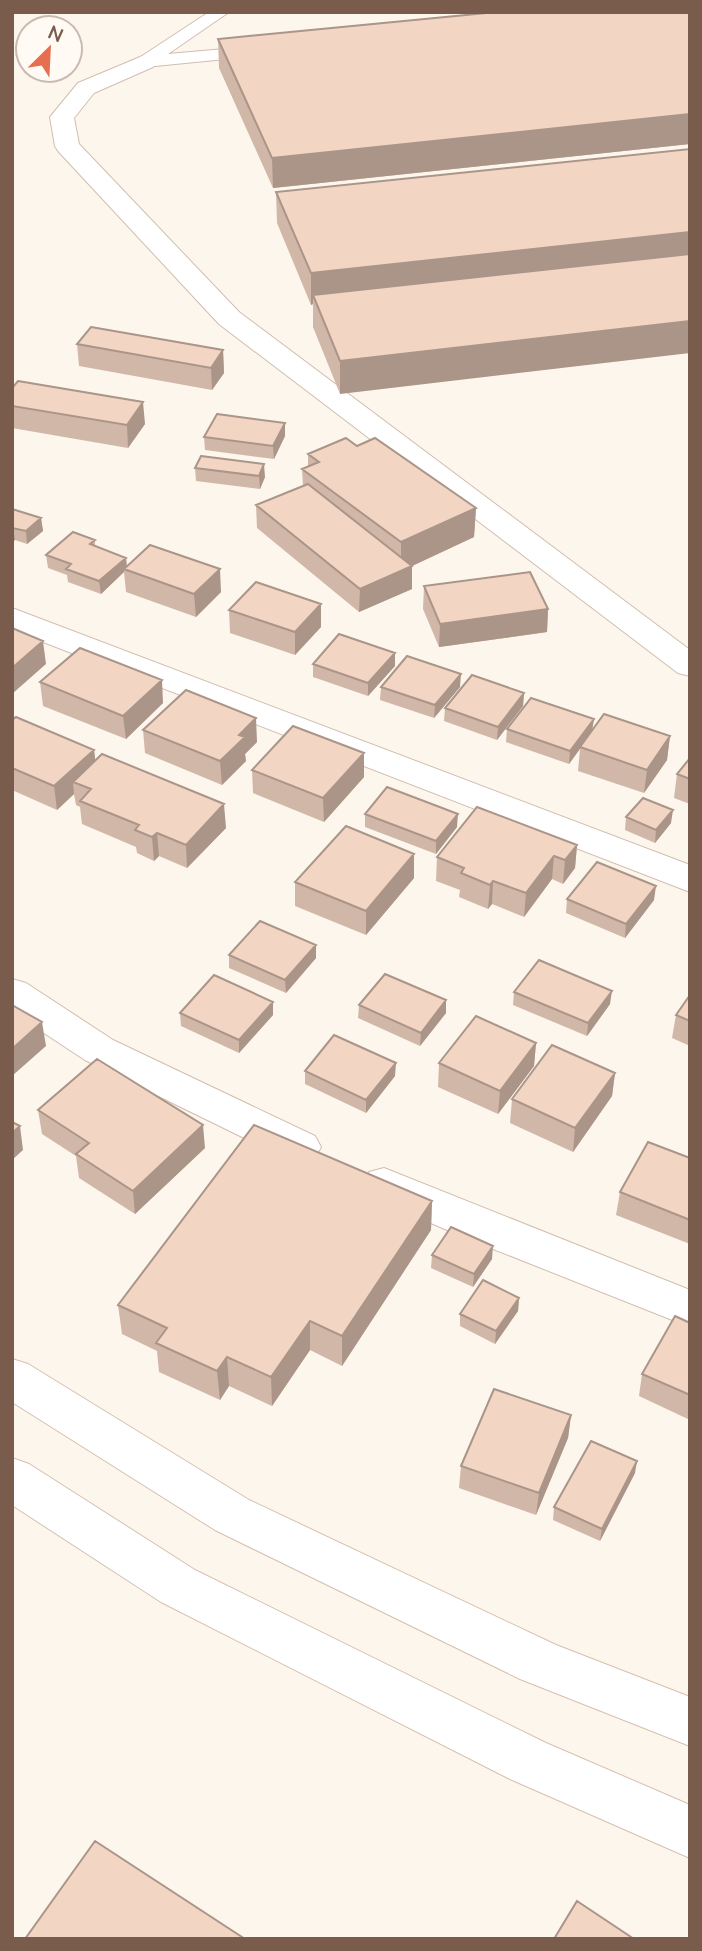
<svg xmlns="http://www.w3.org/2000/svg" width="702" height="1951" viewBox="0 0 702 1951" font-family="'Nunito Sans',sans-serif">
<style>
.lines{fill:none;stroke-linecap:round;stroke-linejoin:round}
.lane-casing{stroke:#d1beb0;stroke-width:2}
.street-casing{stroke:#d1beb0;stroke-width:2}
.secondary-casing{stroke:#d6c0b0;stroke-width:2}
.lane{fill:#fff;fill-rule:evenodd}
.street{fill:#fff;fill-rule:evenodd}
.secondary{fill:#fff;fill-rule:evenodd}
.wall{fill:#d1b7a8}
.shaded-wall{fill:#aa9588}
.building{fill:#f3d5c3;stroke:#aa9588;stroke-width:2}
</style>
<rect width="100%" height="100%" fill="#fdf6ec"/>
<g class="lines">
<defs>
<path id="lane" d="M209,12H229L168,54L259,46L268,51L265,55L145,67L139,66L136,62L139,58Z"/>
<path id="street" d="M145,55L153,57L157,62L153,67L94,93L74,118L79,144L239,312L690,650V676L678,673L219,324L58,151L55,146L50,117L78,83Z
M12,608L690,865V892L12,630Z
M12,979L26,983L113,1040L315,1136L321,1147L315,1158L300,1163L285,1158L85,1060L12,1012Z
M384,1168L690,1290V1327L463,1237L369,1196L363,1184L369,1172Z"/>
<path id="secondary" d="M12,1359L28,1364L249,1500L556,1645L690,1697V1746L520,1679L215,1530L12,1402Z
M12,1458L29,1464L195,1570L546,1743L690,1805V1858L510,1779L161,1602L12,1505Z"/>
</defs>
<!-- lane casing -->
<use href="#lane" class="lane-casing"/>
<!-- street casing -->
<use href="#street" class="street-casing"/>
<!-- secondary casing -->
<use href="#secondary" class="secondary-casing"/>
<!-- lane -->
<use href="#lane" class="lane"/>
<!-- street -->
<use href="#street" class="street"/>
<!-- secondary -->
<use href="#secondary" class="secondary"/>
</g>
<!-- wall -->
<path class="wall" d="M690,12V144L273,188L219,68L218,39Z
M690,149L340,394L313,327V304L311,305L277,223L276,192Z
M77,344L223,350L224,373L212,390L79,366Z
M12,388L145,424L128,448L12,428Z
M285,423V436L274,459L205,450L204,437Z
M357,446L476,508L474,537L412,566V589L359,612L257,528L256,505L303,486L302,469L308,466V454Z
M195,468L265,477L260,489L196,481Z
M12,509L41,518L43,531L27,544L15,540L12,542Z
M95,540V547L126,558L127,567L221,592L196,617L126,592L124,572L101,594L68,582L67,575L48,568L46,555Z
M424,586L548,609L547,632L439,647L423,609Z
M229,610L321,627L295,655L230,633Z
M313,664L395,666L368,696L313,677Z
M40,682L163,703L126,739L43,706Z
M381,687H460L434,718L380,700Z
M524,693L523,706L497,740L444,721L445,708Z
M12,720L94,750L95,760L226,828L187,868L159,856L154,861L137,853L136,847L82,824L80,807L76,805L74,794L57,810L12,790Z
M507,729L593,730L670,736L667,760L644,793L578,771L580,749L569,764L506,742Z
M143,730L257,742L245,754L246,761L222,785L145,753Z
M690,758V804L674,798L677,774Z
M252,770L364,777L324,822L253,793Z
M365,814L457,827L436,854L365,827Z
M626,817L671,823L655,843L625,830Z
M577,845L575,868L563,884L552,879L524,917L492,904L488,909L459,897L460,890L436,881L437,857Z
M414,878L366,935L295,906V882Z
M567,899L654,900L625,938L566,913Z
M316,945V958L286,993L229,968V955Z
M514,992L610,1004L587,1036L513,1005Z
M690,995V1046L672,1038L676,1015Z
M446,1000V1013L420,1046L358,1018L359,1005Z
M273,1002V1015L239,1053L181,1026L180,1013Z
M536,1043L534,1066L498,1114L438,1087L439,1063Z
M305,1071L395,1076L366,1113L305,1084Z
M615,1073L612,1096L573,1152L510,1123L512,1099Z
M38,1110L205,1148L135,1214L79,1178L76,1156L42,1134Z
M690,1158V1244L616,1215L620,1192Z
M432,1201L431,1230L342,1366L310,1350L272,1406L229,1386L220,1400L159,1372L157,1351L122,1334L118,1305Z
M432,1255L492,1259L473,1287L431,1268Z
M519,1298L518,1311L495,1344L460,1326V1314Z
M690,1323V1420L639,1396L642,1374Z
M571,1415L568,1438L536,1515L459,1488L461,1466Z
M635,1473L600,1541L553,1520L554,1507Z"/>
<!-- shaded-wall -->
<path class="shaded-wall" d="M690,114V144L273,188L272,158Z
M690,232V263L313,295V304L311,305V273Z
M690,321V353L340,394V361Z
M223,350L224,373L212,390L211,368Z
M143,402L145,424L128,448L127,425Z
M285,423V436L274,459L273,446Z
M264,464L265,477L260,489L259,476Z
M476,508L474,537L412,566V589L359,612L360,589L401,571V542Z
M41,518L43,531L27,544L26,531Z
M12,528H13L15,540L12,542Z
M126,558L127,570L124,569V572L101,594L99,581Z
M220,569L221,592L196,617L194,594Z
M321,604V627L295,655V632Z
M548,609L547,632L439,647L440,624Z
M43,641L46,664L12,694V668Z
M395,653V666L368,696V683Z
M461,674L460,687L434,718L435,705Z
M162,680L163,703L126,739L123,716Z
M524,693L523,706L497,740L498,727Z
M256,718L257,742L245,754L246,761L222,785L220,761L239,735Z
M594,719L592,732L569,764L570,751Z
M670,736L667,760L644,793L647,770Z
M94,750L97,773L73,782L74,794L57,810L54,786Z
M364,753V777L324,822L323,798Z
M224,804L226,828L187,868L186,845Z
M673,810L671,823L655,843L656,830Z
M458,814L457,827L436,854V841Z
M157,833L159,856L154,861L152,837Z
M577,845L575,868L563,884L565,860Z
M414,854V878L366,935V911Z
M554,856L552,879L524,917L526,893Z
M493,881L492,904L488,909L490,885Z
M656,886L654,900L625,938L626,924Z
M316,945V958L286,993L285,980Z
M612,991L610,1004L587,1036L588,1023Z
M446,1000V1013L420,1046L421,1033Z
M273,1002V1015L239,1053V1040Z
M42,1022L46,1046L12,1076V1049Z
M536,1043L534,1066L498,1114L500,1091Z
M396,1063L395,1076L366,1113V1100Z
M615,1073L612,1096L573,1152L575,1128Z
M203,1125L205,1148L135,1214L133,1191Z
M20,1126L23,1150L12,1160V1133Z
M432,1201L431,1230L342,1366V1336Z
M493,1246L492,1259L473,1287L474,1274Z
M519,1298L518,1311L495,1344L496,1331Z
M310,1321V1350L272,1406L271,1377Z
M227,1357L229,1386L220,1400L217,1371Z
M571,1415L568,1438L536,1515L539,1493Z
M637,1461L635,1473L600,1541L602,1529Z"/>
<!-- building -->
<path class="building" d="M497,12H690V114L272,158L218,39Z
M690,149V232L311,273L276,192Z
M690,254V321L340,361L313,295Z
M91,327L223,350L211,368L77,344Z
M18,381L143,402L127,425L12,406V388Z
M217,414L285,423L273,446L204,437Z
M346,438L357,446L375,438L476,508L401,542L302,469L319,462L308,454Z
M201,456L264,464L259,476L195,468Z
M308,484L412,566L360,589L256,505Z
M12,509L41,518L26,531L12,528Z
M73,532L95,540L90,544L126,558L99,581L66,569L71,564L46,555Z
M150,545L220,569L194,594L124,569Z
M530,572L548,609L440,624L424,586Z
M256,582L321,604L295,632L229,610Z
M12,628L43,641L12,668Z
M339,634L395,653L368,683L313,664Z
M80,648L162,680L123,716L40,682Z
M407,656L461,674L435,705L381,687Z
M472,675L524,693L498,727L445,708Z
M186,690L256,718L239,735L245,737L220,761L143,730Z
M531,698L594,719L570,751L507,729Z
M604,714L670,736L647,770L580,747Z
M16,717L94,750L54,786L12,768V720Z
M293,726L364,753L323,798L252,770Z
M102,754L224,804L186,845L157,833L152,837L135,830L139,825L80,801L91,789L73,782Z
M690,758V779L677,774Z
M387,787L458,814L436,841L365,814Z
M643,798L673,810L656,830L626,817Z
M477,807L577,845L565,860L554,856L526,893L493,881L490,885L461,873L464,868L437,857Z
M346,826L414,854L366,911L295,882Z
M597,862L656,886L626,924L567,899Z
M260,921L316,945L285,980L229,955Z
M539,960L612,991L588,1023L514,992Z
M385,974L446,1000L421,1033L359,1005Z
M214,975L273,1002L239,1040L180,1013Z
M690,995V1021L676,1015Z
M12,1005L42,1022L12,1049Z
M476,1016L536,1043L500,1091L439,1063Z
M334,1035L396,1063L366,1100L305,1071Z
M552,1045L615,1073L575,1128L512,1099Z
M97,1059L203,1125L133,1191L76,1154L89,1143L38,1110Z
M12,1122L20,1126L12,1133Z
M254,1125L432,1201L342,1336L310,1321L271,1377L227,1357L217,1371L156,1343L167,1328L118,1305Z
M648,1142L690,1158V1220L620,1192Z
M451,1227L493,1246L474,1274L432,1255Z
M483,1280L519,1298L496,1331L460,1314Z
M675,1316L690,1323V1395L642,1374Z
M494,1389L571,1415L539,1493L461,1466Z
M591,1441L637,1461L602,1529L554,1507Z
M95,1841L245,1939H25Z
M577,1901L634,1939H554Z"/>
<!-- border -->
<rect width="702" height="1951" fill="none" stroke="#7a5c4d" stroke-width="28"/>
<!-- north arrow -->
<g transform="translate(49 49) rotate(24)"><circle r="33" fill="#fffaf3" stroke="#cabbb1" stroke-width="2"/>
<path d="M0-5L12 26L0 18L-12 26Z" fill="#e76f51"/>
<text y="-10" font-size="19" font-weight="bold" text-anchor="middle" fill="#7a5c4d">N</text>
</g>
</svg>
